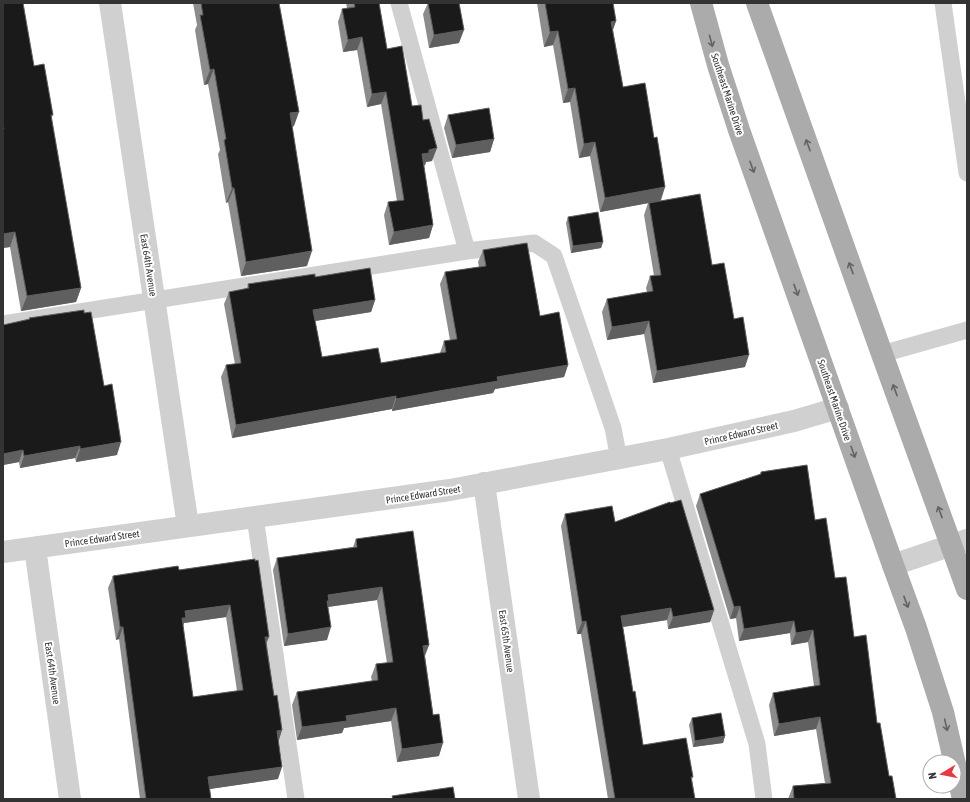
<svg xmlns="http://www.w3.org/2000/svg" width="970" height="802" viewBox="0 0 970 802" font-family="'Asap Condensed',sans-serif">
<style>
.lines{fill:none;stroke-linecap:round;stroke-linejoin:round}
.service{stroke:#d0d0d0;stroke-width:17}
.minor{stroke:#d0d0d0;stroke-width:22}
.primary{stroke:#ababab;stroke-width:22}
.wall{fill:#8c8c8c;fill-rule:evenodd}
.shaded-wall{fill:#5f5f5f}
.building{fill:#1a1a1a;stroke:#5f5f5f;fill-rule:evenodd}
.oneway{stroke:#636363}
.labels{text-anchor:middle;stroke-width:4;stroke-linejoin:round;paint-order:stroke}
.street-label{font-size:10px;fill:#333;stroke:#fff}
</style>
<rect width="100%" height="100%" fill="#fff"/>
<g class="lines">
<!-- service -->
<path class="service" d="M399,3L467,251
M943,3L967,173
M3,324L467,251L534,243L554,256L613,428L619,459
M882,354L967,330
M668,449L757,744L764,799
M255,517L296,799"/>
<!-- minor -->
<path class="minor" d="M110,3L188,526
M484,483L529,799
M35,548L70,799
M3,552L450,490L668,449L794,421L838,408
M893,565L967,540"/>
<!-- primary -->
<path class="primary" d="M701,3L718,65L739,130L893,565L916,628L943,712L963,799
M757,3L882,354L967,589"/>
</g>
<!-- wall -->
<path class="wall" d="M3,3L34,66L53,115L51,119L81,288L76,302L21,311L10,247L3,248Z
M193,3H269L294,126L292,127L307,266L241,276L228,202L226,203L218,154L220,150L208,84L204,85L195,30L197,25Z
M346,3H379L387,49L412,106L423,120L432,161L426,162L425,165L424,166L433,225L429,238L389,245L384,215L388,202L397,201L381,104L367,107L357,50L343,52L338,22L342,9L347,8Z
M428,3H459V43L429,48L423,14Z
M537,3H613L616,21L613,30L623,87L654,138L665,187L661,201L712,265L734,319L745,367L653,383L644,334L607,340L602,312L607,299L647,292L646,288L650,276H654L644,215L648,203L600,212L590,156L579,158L570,102L563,103L553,45L544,47Z
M448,115L494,139L490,152L452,158L444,128Z
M568,217L603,242L601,248L571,253L566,223Z
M483,250L540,316L568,365L564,377L495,389L493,393L392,411V409L232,438L221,377L226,365L235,364L224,304L229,292L247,289L248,284L315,277L375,300L371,312L315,321L322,357L381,363L440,353L444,341L450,340L440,284L445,272L479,267L478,262Z
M29,318L104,386L117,455L76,462L75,458L20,468L19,462L3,465V325L29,320Z
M761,472L815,520L835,578L854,637L877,723L889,776L896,799H788L793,786L825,783L816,729L774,736L769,705L773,693L814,686L808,642L791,645L790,633L739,641L736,618L730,619L696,506L700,494L760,475Z
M565,514L615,522L714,610L710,622L668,629L667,620L623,627L633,692L643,745L693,777L692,779L695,799H608L581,634H577L561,526Z
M356,539L429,645L425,656L439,756L397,762L391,721L344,728L342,733L297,740L292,705L297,692L372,681L371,677L376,664L387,663L377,600L328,607L327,640L284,646L273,570L277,558L353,547Z
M255,559L274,696L282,730L278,741V779L209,789L211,799H140L119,639L116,640L108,588L113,576L179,570ZM226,617L237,691L193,697L183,626L184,623Z
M692,718L725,736L723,743L693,747L689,725Z"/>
<!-- shaded-wall -->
<path class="shaded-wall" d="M616,21L611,35V22Z
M464,30L459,43L429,48L434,35Z
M558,31L553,45L544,47L550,32Z
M362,37L357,50L343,52L348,40Z
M214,69L208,84L204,85L210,70Z
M575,88L570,102L563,103L568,89Z
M386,92L381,104L367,107L372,94Z
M299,112L294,126L284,128L290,113Z
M494,139L490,152L452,158L456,145Z
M595,142L590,156L579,158L584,144Z
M437,148L432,161L426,162L425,165L417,167L422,154L429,150Z
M665,187L660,201L600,212L605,198Z
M232,188H234L228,202L226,203Z
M433,225L429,238L389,245L394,232Z
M15,232L10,247L3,248V234Z
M603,242L601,248L571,253L573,246Z
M312,251L307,266L241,276L246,262Z
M81,288L76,302L21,311L27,296Z
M375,300L371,312L309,322L313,310Z
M649,321L644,334L607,340L612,327Z
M749,355L745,367L653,383L657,371Z
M568,365L564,377L495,389L493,393L392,411L396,399L497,377Z
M396,396L392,409L232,438L236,425Z
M121,442L117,455L76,462L80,449Z
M80,446L75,458L20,468L24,456Z
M23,450L19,462L3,465V454Z
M382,587L377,600L327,607L328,595Z
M230,605L226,617L184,623L181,630L177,631L185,611Z
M740,606L736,618L730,619L734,607Z
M671,608L667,620L616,628L621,616Z
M714,610L710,622L668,629L673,617Z
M586,621L581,634H577L582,622Z
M794,621L790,633L739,641L744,629Z
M120,627H123L119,639L116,640Z
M331,627L327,640L284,646L288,634Z
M813,630L808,642L791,645L796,633Z
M265,637H269L264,649Z
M429,645L424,657L423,646Z
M396,708L391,721L344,728L342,733L297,740L302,727L346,716Z
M820,717L816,729L774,736L779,724Z
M282,730L278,743L277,731Z
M725,736L723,743L693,747L695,741Z
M443,743L439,756L397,762L402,749Z
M282,767L278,779L203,790L208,777Z"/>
<!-- building -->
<path class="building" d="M3,3H23L34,66L44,64L53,115H51L81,288L27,296L15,232L3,234V129H4L3,124Z
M201,3H279L299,112L290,113L312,251L246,262L234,188H232L224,140L226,139L214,69L210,70L200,15H203Z
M354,3H379L387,49L402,46L412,106L421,105L423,120L429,119L437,148L429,150V153L422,154L433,225L394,232L388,202L404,200L386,92L372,94L362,37L348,40L342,9L355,7Z
M428,3H459L464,30L434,35Z
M545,3H613L616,21L611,22L623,87L645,83L654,138L657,137L665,187L605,198L595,142L584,144L575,88L568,89L558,31L550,32Z
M489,108L494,139L456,145L448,115Z
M700,194L712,265L724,263L734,319L743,317L749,355L657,371L649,321L612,327L607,299L653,291L650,276L661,275L649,203Z
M598,212L603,242L573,246L568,217Z
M527,243L540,316L559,312L568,365L497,377L498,381L439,391L396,399V396L236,425L226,365L241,363L229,292L249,288L248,284L315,274V277L370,268L375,300L313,310L322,357L378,348L381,363L446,352L444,341L457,339L445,272L486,266L483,250Z
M84,310V313L91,312L104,386L112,384L121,442L80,449V446L24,456L23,450L3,454V325L30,319L29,318Z
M807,465L815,520L826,518L835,578L846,577L854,637L866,635L877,723H880L889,776H892L896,799H794L793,786L831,783L820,717L779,724L773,693L820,685L813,630L796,633L794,621L744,629L740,606L734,607L700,494L761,474V472Z
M681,500L714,610L673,617L671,608L621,616L633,692L635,691L643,745L686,738L693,777H691L695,799H615L586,621L582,622L565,514L612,506L615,522L670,502V503Z
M413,531L429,645L423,646L433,715L439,714L443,743L402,749L396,708L346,716L347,721L302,727L297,692L378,680L376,664L393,662L382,587L328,595L329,601H327L331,627L288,634L277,558L357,547L356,539Z
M255,559V561L258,560L269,637H265L274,696L277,695L282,730L277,731L282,767L208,777L211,799H146L123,627H120L113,576L178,566L179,570ZM230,605L243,690L193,697L182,618H186L185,611Z
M721,713L725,736L695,741L692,718Z
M453,787L455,799H393L392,796Z"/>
<!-- one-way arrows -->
<defs><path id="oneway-shaft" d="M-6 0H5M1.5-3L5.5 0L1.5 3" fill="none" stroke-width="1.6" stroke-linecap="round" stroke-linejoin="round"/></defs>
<g class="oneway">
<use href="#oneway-shaft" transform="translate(711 41) rotate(75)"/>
<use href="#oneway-shaft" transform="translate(808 145) rotate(-110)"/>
<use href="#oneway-shaft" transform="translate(752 167) rotate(70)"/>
<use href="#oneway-shaft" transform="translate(851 268) rotate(-110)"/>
<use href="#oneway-shaft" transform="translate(796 290) rotate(70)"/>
<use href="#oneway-shaft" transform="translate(895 390) rotate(-110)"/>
<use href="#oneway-shaft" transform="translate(853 452) rotate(71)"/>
<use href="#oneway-shaft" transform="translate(940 512) rotate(-110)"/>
<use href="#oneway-shaft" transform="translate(906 602) rotate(70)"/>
<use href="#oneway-shaft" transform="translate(946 725) rotate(77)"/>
</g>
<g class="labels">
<!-- street labels -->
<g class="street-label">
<text transform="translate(728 94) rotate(72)" y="4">Southeast Marine Drive</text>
<text transform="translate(149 265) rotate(81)" y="4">East 64th Avenue</text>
<text transform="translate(835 400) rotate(71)" y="4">Southeast Marine Drive</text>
<text transform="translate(741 433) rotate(-13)" y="4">Prince Edward Street</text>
<text transform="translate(423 494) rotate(-9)" y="4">Prince Edward Street</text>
<text transform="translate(102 538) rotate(-8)" y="4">Prince Edward Street</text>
<text transform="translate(507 641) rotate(82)" y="4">East 65th Avenue</text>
<text transform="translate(53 673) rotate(82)" y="4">East 64th Avenue</text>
</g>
</g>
<!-- border -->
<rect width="970" height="802" fill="none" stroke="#333333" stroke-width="8"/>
<!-- north arrow -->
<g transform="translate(942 774) rotate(260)"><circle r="19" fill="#ffffff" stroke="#adadad"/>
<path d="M0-3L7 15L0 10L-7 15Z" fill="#e63946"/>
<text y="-6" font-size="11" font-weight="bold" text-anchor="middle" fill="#333333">N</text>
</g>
</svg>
